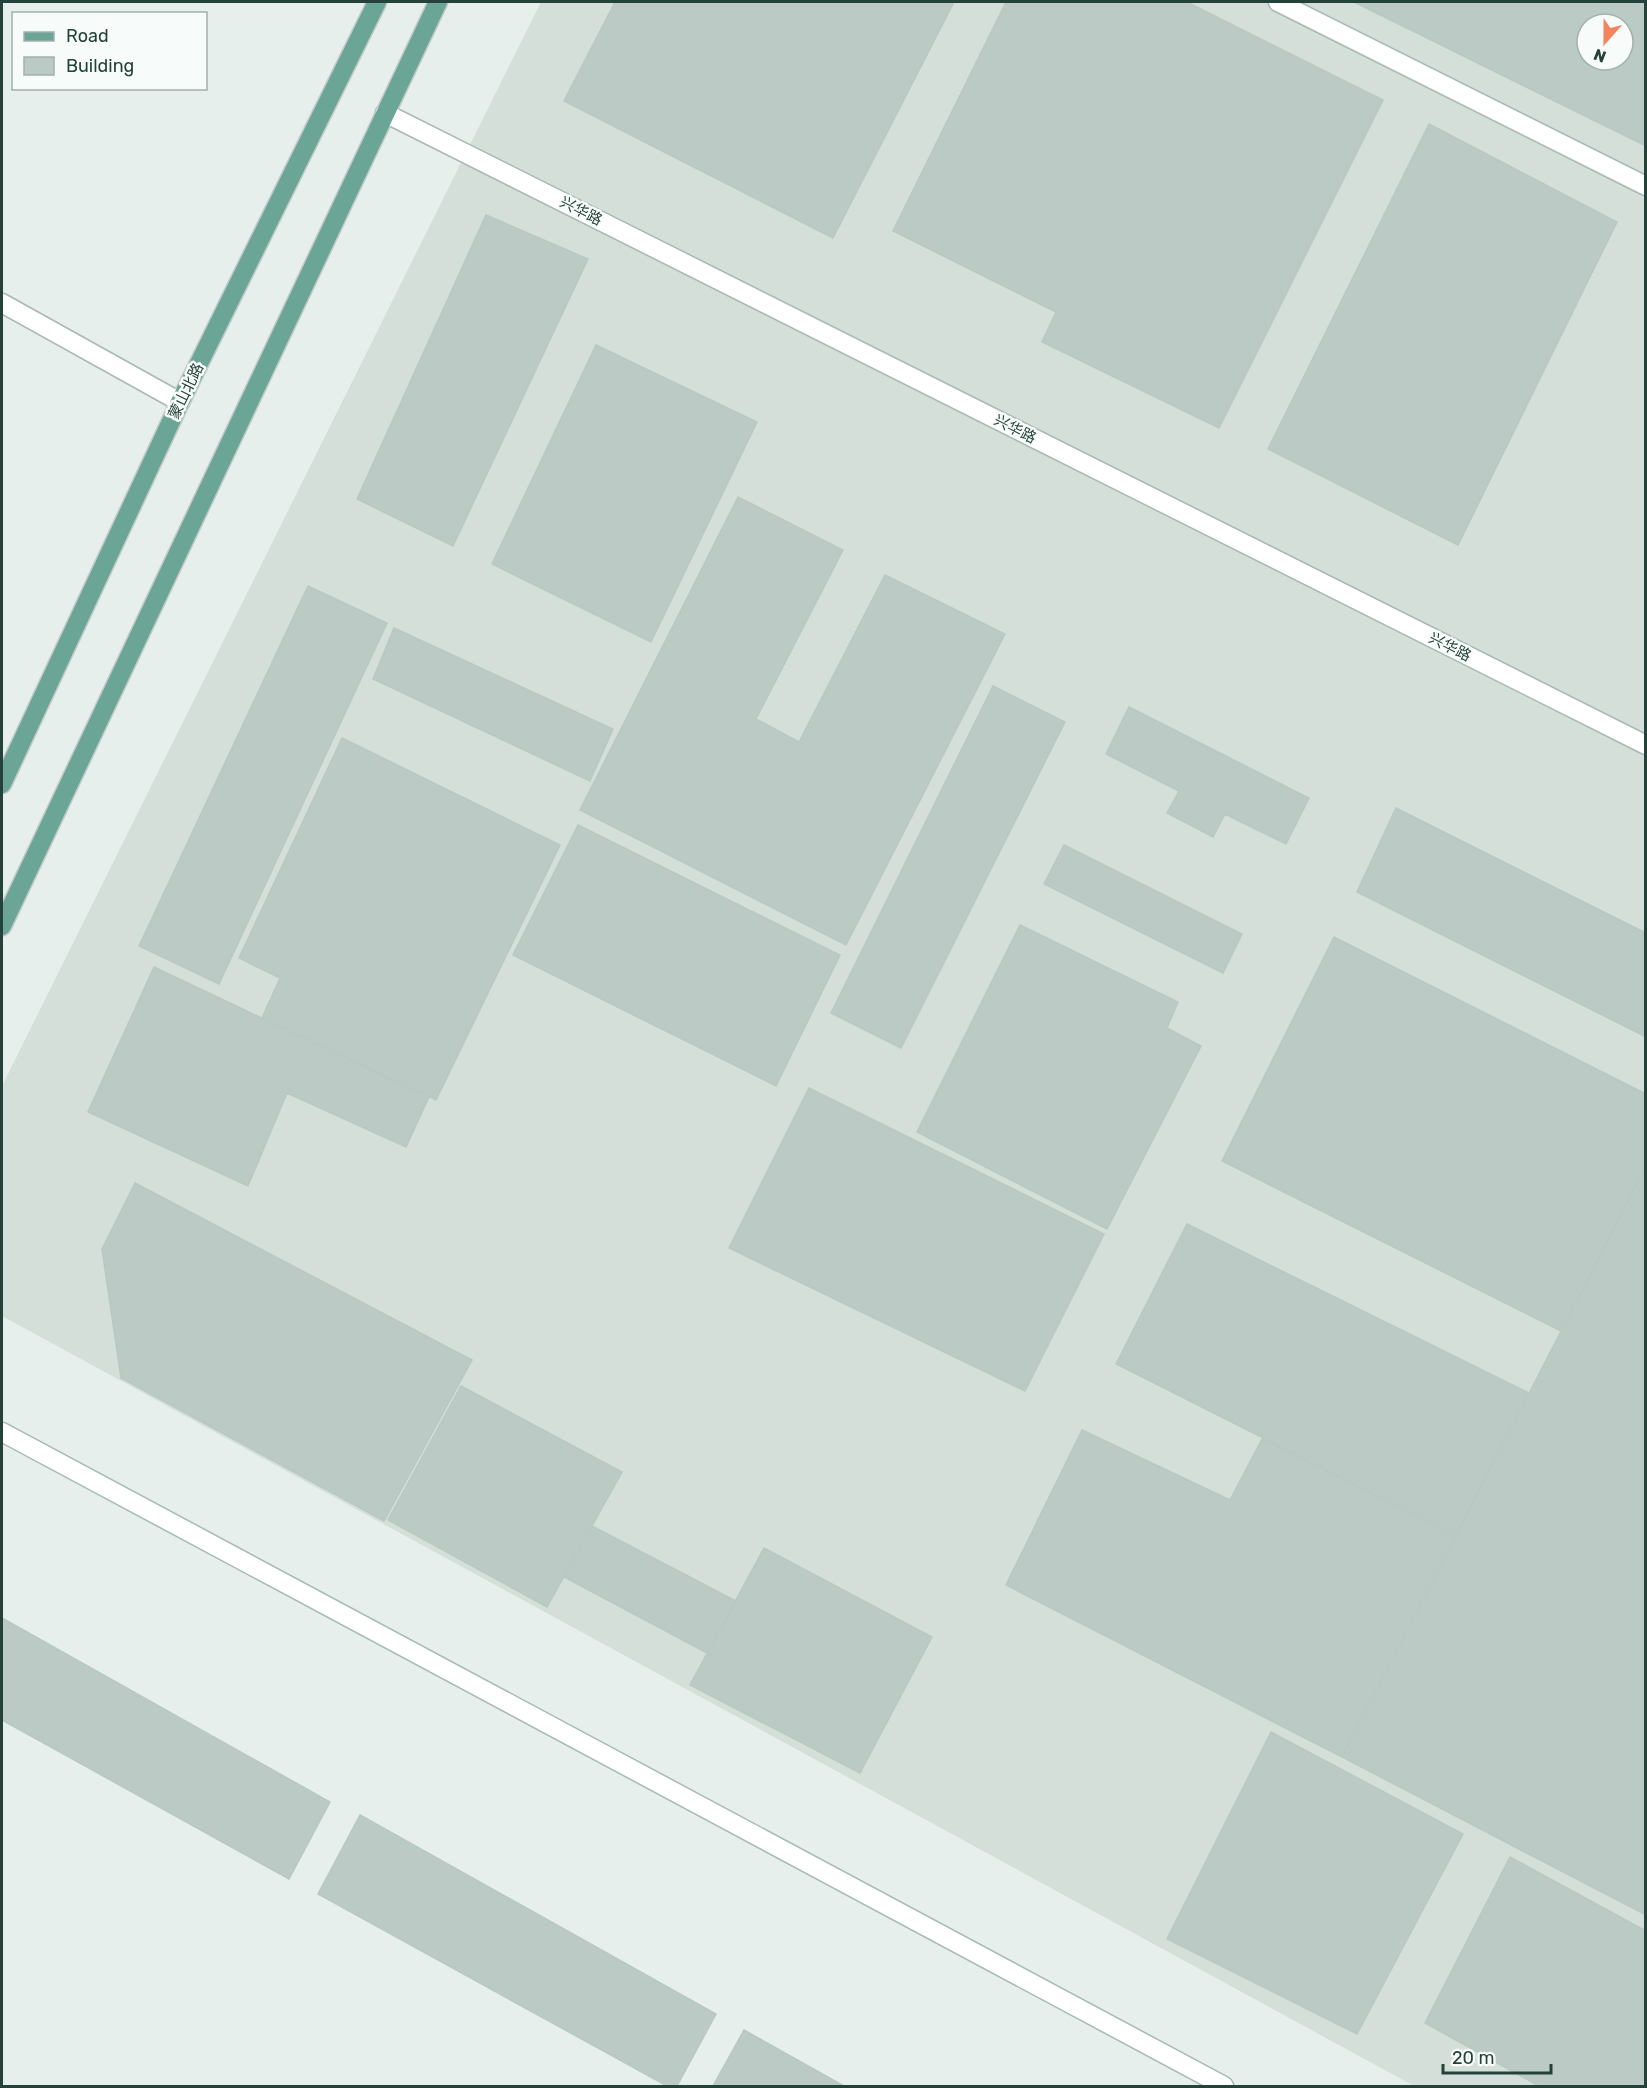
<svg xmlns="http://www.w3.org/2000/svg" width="1647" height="2088" viewBox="0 0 1647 2088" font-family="Rubik,'Noto Sans SC',sans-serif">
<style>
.built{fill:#d4dfda;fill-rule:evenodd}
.building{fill:#bbcac4;stroke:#b8c9c2;stroke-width:1.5;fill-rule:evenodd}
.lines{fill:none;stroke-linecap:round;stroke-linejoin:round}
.lane-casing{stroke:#a8b8b2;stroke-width:21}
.street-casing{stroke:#a8b8b2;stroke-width:21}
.secondary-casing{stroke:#a4bbb3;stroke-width:21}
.primary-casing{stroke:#c2cac8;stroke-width:21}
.lane{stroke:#fff;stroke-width:18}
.street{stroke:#fff;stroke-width:18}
.secondary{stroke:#fff;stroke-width:18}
.primary{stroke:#6aa596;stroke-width:18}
.labels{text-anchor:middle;stroke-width:5;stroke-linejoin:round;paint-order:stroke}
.street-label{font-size:15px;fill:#24423a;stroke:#f7fbf9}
</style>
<rect width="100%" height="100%" fill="#e6efeb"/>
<!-- built -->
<path class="built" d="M541,2H1645V2086H1414L2,1316V1086ZM1587,24H1623V60H1587Z"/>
<!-- building -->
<path class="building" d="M615,2H954L833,238L564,101Z
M1006,2H1187L1383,100L1219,428L1042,342L1056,312L893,231Z
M1354,2H1646V146ZM1587,24H1623V60H1587Z
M1429,124L1617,222L1458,545L1268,449Z
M486,215L588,259L453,546L357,499Z
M596,345L757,422L651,642L492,564Z
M738,497L843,550L756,719L799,742L885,575L1005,634L846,945L580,810Z
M308,586L387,623L219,984L139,946Z
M394,628L613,729L590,781L373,679Z
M993,686L1065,722L901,1048L831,1013Z
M1129,707L1309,798L1286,844L1225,814L1213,837L1167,813L1179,791L1106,754Z
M342,738L560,845L436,1100L262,1018L280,978L239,958Z
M1396,808L1646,933V1037L1357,892Z
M578,825L840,955L776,1086L513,955Z
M1064,845L1242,934L1223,973L1044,884Z
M1020,925L1178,1002L1167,1028L1201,1046L1107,1229L917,1132Z
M1334,937L1646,1094V1166L1561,1331L1222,1161Z
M154,967L429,1097L406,1147L287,1093L248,1186L88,1112Z
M809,1088L1104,1234L1025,1391L729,1248Z
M1646,1166V1915L1342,1757Z
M135,1183L472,1360L384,1521L121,1378L102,1249Z
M1187,1224L1529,1393L1456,1535L1116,1364Z
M461,1386L622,1472L547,1607L388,1520Z
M1082,1430L1230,1500L1262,1439L1456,1535L1342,1757L1006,1585Z
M592,1526L736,1601L707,1653L564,1577Z
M764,1548L932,1637L860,1773L690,1685Z
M2,1618L330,1802L289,1879L2,1720Z
M1271,1732L1463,1834L1357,2034L1167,1939Z
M360,1815L716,2014L677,2086H667L318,1894Z
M1510,1857L1646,1931V2086H1539L1425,2023Z
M744,2030L844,2086H713Z"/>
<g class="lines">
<defs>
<path id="lane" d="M1278,2L1646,186"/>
<path id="street" d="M385,113L1646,745
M2,303L180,402"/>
<path id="secondary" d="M2,1432L1224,2086"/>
<path id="primary" d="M2,784L180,402L377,2
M2,926L438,2"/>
</defs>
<!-- lane casing -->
<use href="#lane" class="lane-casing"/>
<!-- street casing -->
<use href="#street" class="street-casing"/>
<!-- secondary casing -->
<use href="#secondary" class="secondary-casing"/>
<!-- primary casing -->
<use href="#primary" class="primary-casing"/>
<!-- lane -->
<use href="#lane" class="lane"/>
<!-- street -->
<use href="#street" class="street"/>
<!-- secondary -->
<use href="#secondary" class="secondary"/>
<!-- primary -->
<use href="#primary" class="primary"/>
</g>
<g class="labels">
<!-- street labels -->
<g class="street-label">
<text transform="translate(581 211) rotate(27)" y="5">兴华路</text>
<text transform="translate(186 391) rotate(-64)" y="5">蒙山北路</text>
<text transform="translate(1015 429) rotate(27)" y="5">兴华路</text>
<text transform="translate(1450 647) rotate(27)" y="5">兴华路</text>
</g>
</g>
<!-- border -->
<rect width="1647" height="2088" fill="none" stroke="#24423a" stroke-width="6"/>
<!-- legend -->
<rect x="12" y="12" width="195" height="78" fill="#f7fbf9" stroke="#a3b1ad" stroke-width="1.5"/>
<rect x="24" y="32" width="30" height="9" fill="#6aa596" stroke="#a3b1ad" stroke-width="1.5"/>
<text x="66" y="42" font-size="18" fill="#24423a">Road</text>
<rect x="24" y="57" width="30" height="18" fill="#bbcac4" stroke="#a3b1ad" stroke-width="1.5"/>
<text x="66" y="72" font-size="18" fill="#24423a">Building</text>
<!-- north arrow -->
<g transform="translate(1605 42) rotate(201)"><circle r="28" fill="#f7fbf9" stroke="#a3b1ad" stroke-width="1.5"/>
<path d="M0-4.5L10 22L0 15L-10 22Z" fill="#f4845f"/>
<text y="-9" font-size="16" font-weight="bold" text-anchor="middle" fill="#24423a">N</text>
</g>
<!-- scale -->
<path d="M1443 2064v9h108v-9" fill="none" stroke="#24423a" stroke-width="3"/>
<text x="1452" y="2064" font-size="18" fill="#24423a" stroke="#f7fbf9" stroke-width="4.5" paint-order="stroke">20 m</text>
</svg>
